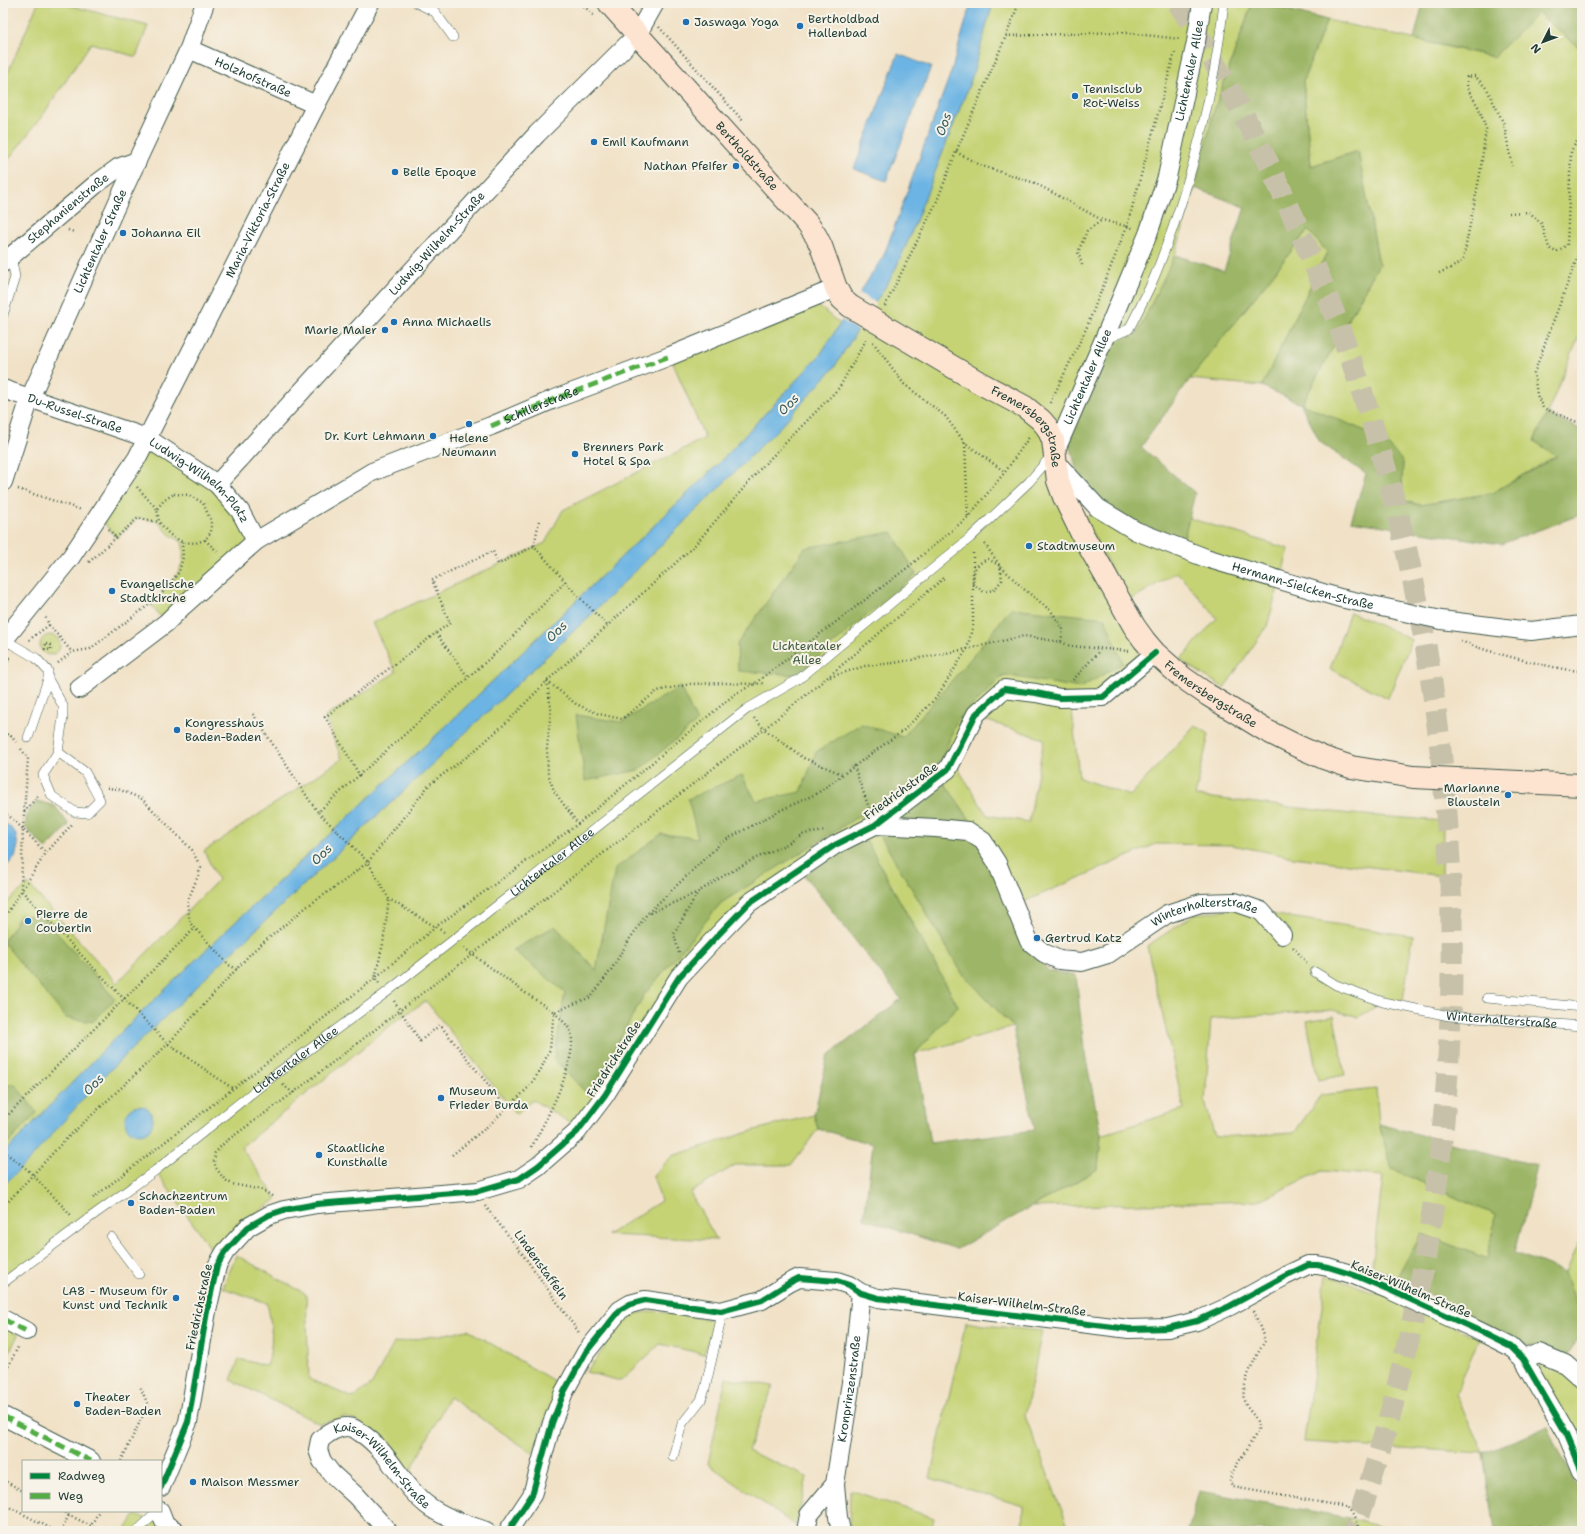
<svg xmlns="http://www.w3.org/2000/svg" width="1585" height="1534" viewBox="0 0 1585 1534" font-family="'Shantell Sans',sans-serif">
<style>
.green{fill:#c5d375;stroke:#728854}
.forest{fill:#9cb566;stroke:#5e794d}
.water{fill:#6cb4e3;stroke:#46788c}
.pier{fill:#f1e2c7}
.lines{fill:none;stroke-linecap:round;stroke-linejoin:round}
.primary-tunnel{stroke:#c7c1aa;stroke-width:22;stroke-dasharray:22 11;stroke-linecap:butt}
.lane-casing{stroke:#3e564a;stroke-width:10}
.street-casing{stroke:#3e564a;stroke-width:20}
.secondary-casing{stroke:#3e564a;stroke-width:24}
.path{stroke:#3e564a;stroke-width:2.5;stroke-dasharray:1 3;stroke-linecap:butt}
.lane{stroke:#fff;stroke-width:9}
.street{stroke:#fff;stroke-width:18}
.secondary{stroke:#fde4d1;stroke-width:22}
.quiet{stroke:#52ad45;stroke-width:5;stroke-dasharray:10 5;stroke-linecap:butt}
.cycleway-casing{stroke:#f7f3e8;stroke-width:8}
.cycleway{stroke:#00873e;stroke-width:6}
.poi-dot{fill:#1f6fb2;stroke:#f7f3e8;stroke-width:1.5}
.labels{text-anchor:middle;stroke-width:4;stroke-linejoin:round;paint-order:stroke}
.poi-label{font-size:12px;fill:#1f3d34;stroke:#f7f3e8;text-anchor:start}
.street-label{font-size:12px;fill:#1f3d34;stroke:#f7f3e8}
.park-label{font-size:12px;fill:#405b41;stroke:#f7f3e8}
.water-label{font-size:13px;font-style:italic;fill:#325b60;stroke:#f7f3e8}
</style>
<rect width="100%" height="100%" fill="#f7f3e8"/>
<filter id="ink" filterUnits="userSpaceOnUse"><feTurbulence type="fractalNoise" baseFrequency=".025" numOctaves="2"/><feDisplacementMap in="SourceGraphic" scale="8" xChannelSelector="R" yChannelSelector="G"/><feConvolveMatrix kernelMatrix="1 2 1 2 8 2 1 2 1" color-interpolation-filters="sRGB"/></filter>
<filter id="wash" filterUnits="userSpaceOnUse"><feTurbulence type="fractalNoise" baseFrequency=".012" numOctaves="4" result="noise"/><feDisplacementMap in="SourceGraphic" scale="16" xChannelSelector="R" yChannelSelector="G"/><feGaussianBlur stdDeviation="0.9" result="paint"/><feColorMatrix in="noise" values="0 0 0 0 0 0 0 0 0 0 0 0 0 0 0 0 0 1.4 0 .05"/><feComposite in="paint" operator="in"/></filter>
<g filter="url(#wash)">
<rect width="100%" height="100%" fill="#f1e2c7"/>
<!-- green -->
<path class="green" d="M38,3H61L148,26L136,57L91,43L43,115L3,166V84Z
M993,3H1252L1213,114L1195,188L1175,255L1137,334L1055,461L1155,653L1103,697L1004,690L948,769L719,934L575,1126L533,1100L516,1114L426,1001L397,1020L241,1147L277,1199L243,1222L213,1252L155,1170L3,1283V1186L17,1171L3,1159V906L28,884L117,983L218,880L204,851L342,759L325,717L396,672L372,623L545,543L563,510L705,438L670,356L809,298L840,324L820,355L717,465L445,727L215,941L228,956L597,609L763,443L833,369L892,276L908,241L971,80Z
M1538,13L1582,50V329L1547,414L1534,441L1557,455L1492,493L1420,505L1401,500L1403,462L1302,404L1379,264L1358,151L1311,166L1303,81L1327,20L1493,57Z
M1308,230L1327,252L1262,386L1190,379Z
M147,438L217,484L256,541L166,623L150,604C163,592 180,577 183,558C184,553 183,547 182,542L169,534L159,522L138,518L116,538L99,516Z
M1098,513L1179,553L1189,518L1289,549L1267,626L1224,688L1180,660L1217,618L1177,572L1129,601L1080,519Z
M1350,612L1412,640L1388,698L1330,669Z
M40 645a10 10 0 1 1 20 0a10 10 0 1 1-20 0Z
M1004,692L1071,700L1079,778L1130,796L1195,725L1209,734L1195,796L1351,814L1443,821L1442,876L1293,857L1232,845L1156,844L1019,904L998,860L943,781L957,767L987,815L1029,822L1044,739L978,718Z
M878,832L962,973L1013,1027L914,1054L958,1006L865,838Z
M1237,909L1413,936L1403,1000L1383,1002L1359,1017L1332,1010L1211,1019L1205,1102L1215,1137L1294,1133L1321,1095L1376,1089L1379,1124L1392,1169L1495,1215L1488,1259L1423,1235L1397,1276L1372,1267L1383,1176L1322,1171L1258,1201L1032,1207L1098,1169L1101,1135L1184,1109L1147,946L1195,914Z
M1334,1016L1345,1075L1318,1080L1307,1021Z
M814,1115L818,1129L791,1165H735L690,1193L717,1240L607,1235L661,1201L653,1176L672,1156L755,1130Z
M1582,1233V1320L1565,1273Z
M236,1255L306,1294L309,1379L353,1398L372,1384L394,1343L468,1330L559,1384L533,1453L449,1397L409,1474L356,1420L344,1417L320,1424L231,1380L239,1359L267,1366C274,1345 272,1324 267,1303L223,1288Z
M1326,1275L1386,1296L1479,1338L1456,1394L1483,1453L1304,1442Z
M652,1311L715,1320L704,1354L660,1344L621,1381L586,1372L629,1315Z
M966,1322L983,1325L1042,1331L1025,1416L1070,1531H1022L1023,1506L930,1478Z
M3,1327L18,1335L3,1365Z
M1543,1357L1582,1387V1459L1529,1360Z
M726,1378L773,1386L748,1451L807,1477L796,1526L708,1464Z
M850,1490L934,1518L931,1531H849Z
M135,1515L165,1524L176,1531H125Z
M1349,1518L1396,1531H1345Z"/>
<!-- forest -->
<path class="forest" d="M1252,3H1261L1327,20L1303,81L1311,166L1358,151L1379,264L1302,404L1382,438L1403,462L1401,500L1420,505L1492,493L1557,456L1534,441L1547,414L1582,430V514L1501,544L1351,521L1366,474L1320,442L1301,404L1262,386L1327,252L1308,230L1190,379L1141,447L1195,493L1184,538L1140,525L1104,503L1078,476L1072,451L1064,431L1104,339L1137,334L1175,255L1224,271L1245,207L1195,188L1213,114Z
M1423,3H1582V50L1538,13L1494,57L1414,39Z
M892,532L916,574L797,675L738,671L737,644L805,548Z
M1011,608L1105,618L1123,663L1080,688L1004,675L956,722L940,765L721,903L644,995L589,1096L554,1059L565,992L513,950L555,926L596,970L615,869L661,834L698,838L688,799L742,775L756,801L801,792L816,752L861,724L903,737L972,657Z
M680,687L697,722L639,770L585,781L576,715L621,722Z
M943,781L998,860L1019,904L1047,970L1076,976L1084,1049L1101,1135L1098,1169L957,1249L864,1219L873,1144L818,1129L814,1115L828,1056L901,999L804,875L865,838L958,1006L915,1054L930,1143L1035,1130L1013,1027L962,973L878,832Z
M37,801L55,806L69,825L46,849L25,827L27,814Z
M21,915L44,918L115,999L93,1022L66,1018L3,942Z
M14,1083L37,1113L4,1147H3V1088Z
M1379,1124L1537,1166L1515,1253L1565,1273L1582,1320V1334L1566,1357L1537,1346H1523L1397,1276L1422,1234L1488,1259L1495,1215L1392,1169Z
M1548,1427L1582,1500V1531H1494L1483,1453Z
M1199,1491L1349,1518L1345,1531H1188Z"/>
<!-- water -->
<path class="water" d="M971,3H993L971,80L908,241L892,276L833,369L780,427L597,609L228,956L100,1080L31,1158L3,1186V1154L118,1035L215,941L445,727L717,465L820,355L884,255L951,72Z
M898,54L931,67L886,181L854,169Z
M3,821L15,832L18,845L15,858L3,869Z
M125 1120a14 14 0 1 1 28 0a14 14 0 1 1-28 0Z"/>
<!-- pier -->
<path class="pier" d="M859,293L876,303L859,331L842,320Z"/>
</g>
<g filter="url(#ink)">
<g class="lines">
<!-- primary-tunnel -->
<path class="primary-tunnel" d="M1178,3C1221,70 1259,141 1292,214C1481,625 1503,1104 1354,1531"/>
<defs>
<g id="lane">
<path d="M417,3L435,12L453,37"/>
<path d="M3,315L15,277L11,256"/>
<path d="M1106,339L1129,329C1139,309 1150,289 1158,268C1191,184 1214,93 1224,3"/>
<path d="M5,640L36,658L48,671V679L28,738"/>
<path d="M48,679L63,706V717L58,752L43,775L52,796L75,812L87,813L100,800L85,772L58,752"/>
<path id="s1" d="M1315,972L1336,985L1383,1002L1449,1016L1582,1026"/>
<path d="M1487,998L1582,1007"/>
<path d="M111,1237L139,1274"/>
<path id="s2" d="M3,1283L92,1216L156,1170L272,1077L387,992L747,709L799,679L970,538L1029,482L1052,455"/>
<path d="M673,1457L682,1424L701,1400L705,1389L720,1323L721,1311"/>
<path d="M137,1531L158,1511"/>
</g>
<g id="street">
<path id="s3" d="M189,49L316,105"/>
<path id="s4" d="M3,263L95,185L118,168L137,161"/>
<path id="s5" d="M3,389L147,438L217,484L240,511L256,541"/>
<path id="s6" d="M1055,452L1104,339L1148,234L1167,177L1196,42L1202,3"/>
<path id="s7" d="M1055,461L1098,508L1136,531L1206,558L1340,598L1441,620L1531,631L1582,625"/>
<path id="s8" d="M3,482L30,398L120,197L189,49L205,3"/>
<path id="s9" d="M217,484L537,134L637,35L655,3"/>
<path id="s10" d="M3,641L71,557L137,458L316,105L370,3"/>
<path id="s11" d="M79,689L166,623L183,606L256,541L372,472L491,426L552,400L670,356L836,288"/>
<path id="s12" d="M875,825L936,828L968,831L983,841L997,863L1029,941L1044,953L1059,960L1082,962L1108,954L1167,914L1201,903L1235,902L1261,911L1282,935"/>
<path d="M3,1319L26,1331"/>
<path d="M1523,1359L1539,1353L1565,1364L1582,1379"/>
<path d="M3,1416L91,1461"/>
<path d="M835,1484L838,1517L841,1531"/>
<path d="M161,1487L188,1422L207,1311L217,1266L225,1252L248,1227L269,1215L284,1210L317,1204L478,1191L519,1179L538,1166L577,1132L605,1095L679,977L719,934L749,903L835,845L875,825L948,769L976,714L1004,689L1036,693L1060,698L1103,697L1155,653"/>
<path d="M160,1511L165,1524L176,1531"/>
<path id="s13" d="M388,1531L355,1495L332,1474L322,1461L318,1450L320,1440C329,1432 341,1424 353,1428C356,1429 359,1432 361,1433C389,1451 401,1485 427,1505C444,1518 466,1524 486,1531"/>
<path d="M508,1531L532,1495L552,1423L564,1392L586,1352L620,1310L630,1304L645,1300L721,1311L762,1300L789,1283L799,1278L837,1281L849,1285L861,1293L878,1298L1129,1329L1168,1328L1197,1321L1230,1306L1285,1276L1308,1265H1317L1328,1267L1354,1275L1392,1291L1475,1329L1511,1347L1523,1359L1567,1435L1582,1471"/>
<path id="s14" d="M806,1531L809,1515L835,1484L852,1376L861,1293"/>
</g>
<g id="secondary">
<path id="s15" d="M609,3L807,223L816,236L821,246L836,288L842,299L850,306L980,383L1025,407L1041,420L1047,427L1053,440L1058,481L1064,497L1081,532L1134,626L1144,640L1155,653L1182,677L1208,695L1265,730L1297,746L1324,758L1351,767L1413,777L1582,785"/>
</g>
</defs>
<!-- lane casing -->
<use href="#lane" class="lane-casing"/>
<!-- street casing -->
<use href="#street" class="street-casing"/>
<!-- secondary casing -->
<use href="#secondary" class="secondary-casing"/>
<!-- path -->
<path class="path" d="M581,3L593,15
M659,27L744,122
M1006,36L1119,32L1180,39
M956,152L982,166L1035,183L1102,220L1133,228
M1509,213L1529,212L1542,224L1549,248L1556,252L1567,245L1571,151L1582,133
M68,230L74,232
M1582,245L1534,373L1537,395L1543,408L1582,424
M1082,265L1078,252L1087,231L1102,220
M1439,273L1453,267L1463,260L1480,174L1486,129L1479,108L1467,88V77L1475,76L1487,89L1504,124L1512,166
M885,306L937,201L956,152L1006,36L1019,3
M873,342L904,384L945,416L965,443L1005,472
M1050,403L1086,329L1127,226L1175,52
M965,443L968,517
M137,487L157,509
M18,489L82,510
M174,494L189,495L203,503L211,521V532L205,540L195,543L182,542L169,534L159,522L157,509L164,500Z
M539,521L534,546L577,595L607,625
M109,529L116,538
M205,540L218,552
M985,544L1000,566L1025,590L1051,611L1063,628L1061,642
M988,559L1000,566L1002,580L994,590L984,592L973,584C974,569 974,565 988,559Z
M89,562L138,518L159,522
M49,625L72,652
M436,633L450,623L432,580L493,551L498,564L534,546
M29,640L49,625L45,616
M1461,641C1482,650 1504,655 1527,661C1545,665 1563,670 1582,671
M46,644L51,645V650L45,649Z
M58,663L72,652L90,649L150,604L164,591L179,572L183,557L182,542
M3,677L9,658H11
M830,677L865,666L894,663L967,649L1024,636L1061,642L1070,646L1129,651
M1073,680L1100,650
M547,681L576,704L599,714L622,719L657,691L690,684L723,683L754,684L765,683
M547,681L551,710L547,748L548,773L554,791L578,824
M253,714L310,801L318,812
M754,718L764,729L804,758L844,775
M3,734L10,735L16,742
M21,749L28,758L24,812
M854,766L869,808
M360,776L325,717L436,633L468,677
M107,788L118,789L142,799L192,850L201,868L187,903L190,923L229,965L237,969
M38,796L24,812L23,829L46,853
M3,814L8,815L23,829L21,890L86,960L168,1044L232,1088
M650,913L698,892L725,875L754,859L787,844L803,834L825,831
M3,919L46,853L73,823
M444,932L389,899L368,862L318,812L508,642L522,626L566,581
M1293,947L1307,963
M464,948L524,992L554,1012L591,997L611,970L629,940L647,914L722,842L779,811L816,794L904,730L936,698L967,649L973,625V551
M679,953L674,934L698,892
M379,983L375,978L383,944L389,899
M394,1001L420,1041V1044
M420,1041L440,1025L507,1108
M283,1085L293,1093
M3,1120L195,928
M3,1151L28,1170L71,1215
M452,1155L488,1126L528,1088L541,1069L550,1049L554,1012C560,1019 569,1025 571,1033C578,1062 545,1122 531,1148
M272,1196L262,1190L232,1184L225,1180L216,1168L214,1162L215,1153L225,1142L293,1093L764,729L828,677L945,577
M93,1198L375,978L437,926L578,824L735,694L754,684L907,568L968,517L1005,472L1030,436
M485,1206L518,1248L580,1334
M3,1207L63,1142L168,1044L253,951L309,905L344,881L368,862L430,784L472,753L508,721L547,681L693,547L761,468L839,388L867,338
M1254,1311L1265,1341C1257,1354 1238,1389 1245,1403C1250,1414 1259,1416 1258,1431L1231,1474L1230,1483L1233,1487L1347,1507L1353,1515L1360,1531
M3,1377L19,1345
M121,1461L148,1405L140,1386
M3,1480L23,1491
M3,1504L56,1531
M61,1511L101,1531
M3,1529L7,1531
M61,1531L69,1515
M88,1531L99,1511"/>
<!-- lane -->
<use href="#lane" class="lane"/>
<!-- street -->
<use href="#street" class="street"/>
<!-- secondary -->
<use href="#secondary" class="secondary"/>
<!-- quiet -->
<path class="quiet" d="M491,426L552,400L670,356
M3,1319L26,1331
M3,1416L91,1461"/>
<defs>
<path id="cycleway" d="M161,1487L188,1422L207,1311L217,1266L225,1252L248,1227L269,1215L284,1210L317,1204L478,1191L519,1179L538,1166L577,1132L605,1095L679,977L719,934L749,903L835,845L875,825L948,769L976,714L1004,689L1036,693L1060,698L1103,697L1155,653
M508,1531L532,1495L552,1423L564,1392L586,1352L620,1310L630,1304L645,1300L721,1311L762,1300L789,1283L799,1278L837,1281L849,1285L861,1293L878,1298L1129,1329L1168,1328L1197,1321L1230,1306L1285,1276L1308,1265H1317L1328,1267L1354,1275L1392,1291L1475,1329L1511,1347L1523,1359L1567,1435L1582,1471"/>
</defs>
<!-- cycleway casing -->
<use href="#cycleway" class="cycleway-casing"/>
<!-- cycleway -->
<use href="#cycleway" class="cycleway"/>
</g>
</g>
<!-- markers -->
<g class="poi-dot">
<circle cx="686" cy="22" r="4"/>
<circle cx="800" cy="26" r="4"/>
<circle cx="1075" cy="96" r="4"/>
<circle cx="594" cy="142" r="4"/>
<circle cx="736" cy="166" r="4"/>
<circle cx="395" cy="172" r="4"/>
<circle cx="123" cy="233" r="4"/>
<circle cx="394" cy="322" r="4"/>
<circle cx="385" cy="330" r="4"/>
<circle cx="469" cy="424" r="4"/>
<circle cx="433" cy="436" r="4"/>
<circle cx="575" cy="454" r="4"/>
<circle cx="1029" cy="546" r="4"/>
<circle cx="112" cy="591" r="4"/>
<circle cx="177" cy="730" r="4"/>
<circle cx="1508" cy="795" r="4"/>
<circle cx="28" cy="921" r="4"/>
<circle cx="1037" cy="938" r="4"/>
<circle cx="441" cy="1098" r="4"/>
<circle cx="319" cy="1155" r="4"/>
<circle cx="131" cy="1203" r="4"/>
<circle cx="176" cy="1298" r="4"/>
<circle cx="77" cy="1404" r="4"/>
<circle cx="193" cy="1482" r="4"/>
</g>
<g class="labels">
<!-- poi labels -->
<g class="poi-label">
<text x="808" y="23">Bertholdbad<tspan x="808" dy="14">Hallenbad</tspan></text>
<text x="694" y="26">Jaswaga Yoga</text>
<text x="1083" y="93">Tennisclub<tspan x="1083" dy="14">Rot-Weiss</tspan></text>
<text x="602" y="146">Emil Kaufmann</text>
<text x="728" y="170" text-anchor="end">Nathan Pfeifer</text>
<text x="403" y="176">Belle Epoque</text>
<text x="131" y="237">Johanna Eil</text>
<text x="402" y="326">Anna Michaelis</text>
<text x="377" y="334" text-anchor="end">Marie Maier</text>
<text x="425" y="440" text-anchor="end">Dr. Kurt Lehmann</text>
<text x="469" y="442" text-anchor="middle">Helene<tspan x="469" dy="14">Neumann</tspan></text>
<text x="583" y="451">Brenners Park<tspan x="583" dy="14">Hotel &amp; Spa</tspan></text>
<text x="1037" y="550">Stadtmuseum</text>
<text x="120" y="588">Evangelische<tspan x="120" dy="14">Stadtkirche</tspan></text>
<text x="185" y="727">Kongresshaus<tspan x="185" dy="14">Baden-Baden</tspan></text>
<text x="1500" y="792" text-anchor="end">Marianne<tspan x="1500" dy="14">Blaustein</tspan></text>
<text x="36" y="918">Pierre de<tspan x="36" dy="14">Coubertin</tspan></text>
<text x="1045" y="942">Gertrud Katz</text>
<text x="449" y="1095">Museum<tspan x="449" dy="14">Frieder Burda</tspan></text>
<text x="327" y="1152">Staatliche<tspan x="327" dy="14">Kunsthalle</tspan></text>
<text x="139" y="1200">Schachzentrum<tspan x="139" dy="14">Baden-Baden</tspan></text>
<text x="168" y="1295" text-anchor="end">LA8 - Museum für<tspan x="168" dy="14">Kunst und Technik</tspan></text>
<text x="85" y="1401">Theater<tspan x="85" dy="14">Baden-Baden</tspan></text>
<text x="201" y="1486">Maison Messmer</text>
</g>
<!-- street labels -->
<g class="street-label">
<text dy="4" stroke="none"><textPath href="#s6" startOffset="406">Lichtentaler Allee</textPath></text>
<text dy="4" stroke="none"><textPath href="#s3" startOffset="70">Holzhofstraße</textPath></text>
<text dy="4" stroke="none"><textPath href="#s15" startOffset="206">Bertholdstraße</textPath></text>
<text dy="4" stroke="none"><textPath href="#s4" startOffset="85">Stephanienstraße</textPath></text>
<text dy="4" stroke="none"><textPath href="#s10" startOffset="494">Maria-Viktoria-Straße</textPath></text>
<text dy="4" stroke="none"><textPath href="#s8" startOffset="260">Lichtentaler Straße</textPath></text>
<text dy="4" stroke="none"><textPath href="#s9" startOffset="326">Ludwig-Wilhelm-Straße</textPath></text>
<text dy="4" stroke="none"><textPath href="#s6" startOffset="82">Lichtentaler Allee</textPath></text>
<text dy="4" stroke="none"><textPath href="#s11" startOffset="548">Schillerstraße</textPath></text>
<text dy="4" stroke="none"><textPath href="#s5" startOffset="76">Du-Russel-Straße</textPath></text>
<text dy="4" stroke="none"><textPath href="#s15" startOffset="610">Fremersbergstraße</textPath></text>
<text dy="4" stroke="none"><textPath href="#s5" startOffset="220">Ludwig-Wilhelm-Platz</textPath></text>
<text dy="4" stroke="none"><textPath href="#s7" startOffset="284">Hermann-Sielcken-Straße</textPath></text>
<text dy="4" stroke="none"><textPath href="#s15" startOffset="946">Fremersbergstraße</textPath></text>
<text transform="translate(901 791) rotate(-36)" y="4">Friedrichstraße</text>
<text dy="4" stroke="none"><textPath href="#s2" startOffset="692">Lichtentaler Allee</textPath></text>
<text dy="4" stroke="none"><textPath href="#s12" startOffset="417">Winterhalterstraße</textPath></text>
<text dy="4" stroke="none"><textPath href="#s1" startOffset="195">Winterhalterstraße</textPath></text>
<text transform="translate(614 1059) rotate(-57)" y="4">Friedrichstraße</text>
<text dy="4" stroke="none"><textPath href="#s2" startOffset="368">Lichtentaler Allee</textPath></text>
<text transform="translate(541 1265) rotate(54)" y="4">Lindenstaffeln</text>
<text transform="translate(1411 1289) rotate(23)" y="4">Kaiser-Wilhelm-Straße</text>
<text transform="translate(1022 1304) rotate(7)" y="4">Kaiser-Wilhelm-Straße</text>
<text transform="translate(199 1307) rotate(-78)" y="4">Friedrichstraße</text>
<text dy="4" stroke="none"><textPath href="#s14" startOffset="153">Kronprinzenstraße</textPath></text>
<text dy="4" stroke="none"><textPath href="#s13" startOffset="200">Kaiser-Wilhelm-Straße</textPath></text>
</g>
<!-- park labels -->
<g class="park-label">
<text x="807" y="650">Lichtentaler<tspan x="807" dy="14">Allee</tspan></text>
</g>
<!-- water labels -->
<g class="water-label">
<text transform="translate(943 124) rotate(-71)" y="5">Oos</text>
<text transform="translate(788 404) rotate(-46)" y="5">Oos</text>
<text transform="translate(556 631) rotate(-44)" y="5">Oos</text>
<text transform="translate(321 854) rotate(-44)" y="5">Oos</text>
<text transform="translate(93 1084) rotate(-45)" y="5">Oos</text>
</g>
</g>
<!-- margin -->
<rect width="1585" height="1534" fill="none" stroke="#f7f3e8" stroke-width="16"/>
<!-- legend -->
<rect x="22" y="1460" width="140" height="52" fill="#f7f3e8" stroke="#a1aaa0"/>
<rect x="30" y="1473" width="20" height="6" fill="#00873e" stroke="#a1aaa0"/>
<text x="58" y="1480" font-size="12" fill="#1f3d34">Radweg</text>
<rect x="30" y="1493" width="20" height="6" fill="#52ad45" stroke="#a1aaa0"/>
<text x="58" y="1500" font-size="12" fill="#1f3d34">Weg</text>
<!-- north arrow -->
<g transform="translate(1543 42) rotate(228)" stroke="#f7f3e8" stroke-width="3" paint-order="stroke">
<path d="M0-3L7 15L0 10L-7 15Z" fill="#1f3d34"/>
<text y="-6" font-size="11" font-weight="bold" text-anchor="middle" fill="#1f3d34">N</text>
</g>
</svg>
